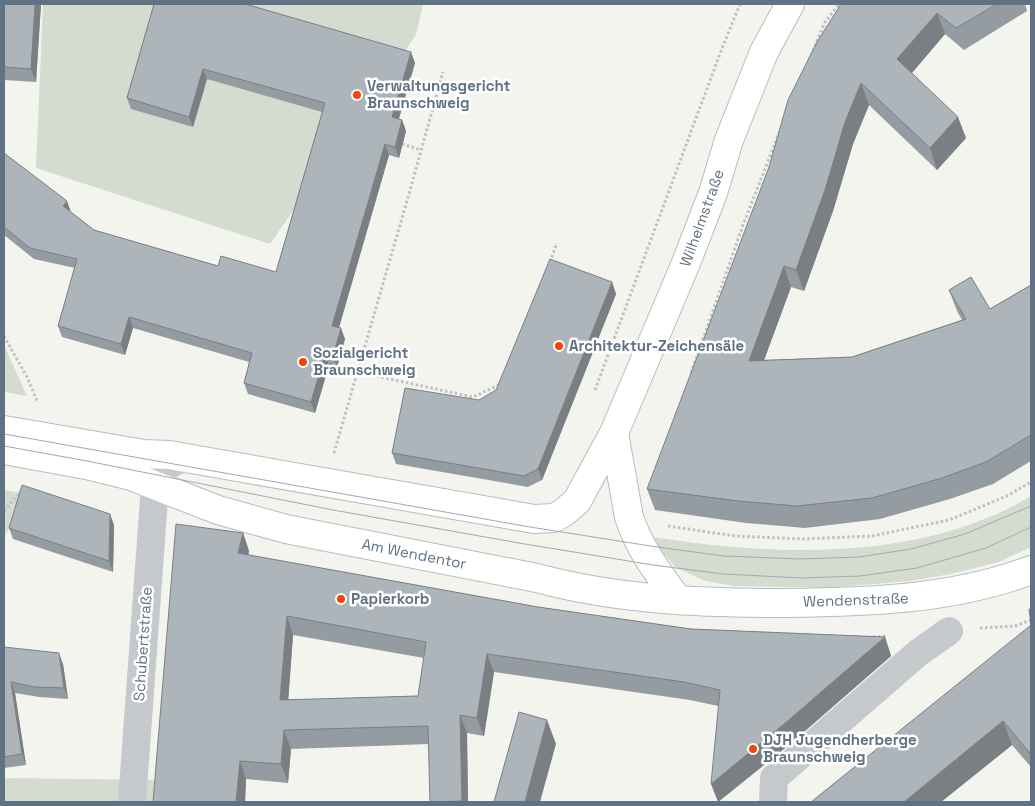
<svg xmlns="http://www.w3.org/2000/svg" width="1035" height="806" viewBox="0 0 1035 806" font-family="'Space Grotesk',sans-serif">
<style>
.green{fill:#d4dcd0}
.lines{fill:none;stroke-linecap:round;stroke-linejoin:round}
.secondary-casing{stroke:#b7bcc1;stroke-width:30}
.path{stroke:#bec0c2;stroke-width:3;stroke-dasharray:2.5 2.5;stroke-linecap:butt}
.minor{stroke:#c6c9cc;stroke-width:28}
.secondary{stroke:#fff;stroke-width:28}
.tram{stroke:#a3a9af;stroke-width:1}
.wall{fill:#959ca1;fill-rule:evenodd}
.shaded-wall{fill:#797f83}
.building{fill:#adb5bb;stroke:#797f83;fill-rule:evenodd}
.poi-dot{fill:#f5450e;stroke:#fff;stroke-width:2}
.labels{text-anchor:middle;stroke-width:5;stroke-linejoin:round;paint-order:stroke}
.poi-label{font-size:15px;font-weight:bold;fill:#607384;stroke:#fff;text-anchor:start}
.street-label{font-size:15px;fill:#607384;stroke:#fff}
</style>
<rect width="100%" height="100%" fill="#f4f4ef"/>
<!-- green -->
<path class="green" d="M43,4H423L416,35L270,244L36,168Z
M4,345L27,396L4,392Z
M4,490L26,494L12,525L4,536Z
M1031,496V547L999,562L951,574L911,581L826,588L735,586L705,581L675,567L650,537C678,540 705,545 733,547C833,555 943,549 1031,496Z
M4,778L164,780L163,802H4Z"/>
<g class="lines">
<defs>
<path id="secondary" d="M4,430L144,454L169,455L534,519L554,518L563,513L577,501L614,433L686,263L713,193L729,140L764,52L790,4
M614,433L629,517C639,548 658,573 678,600
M4,450L86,465L131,476L218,510L286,529L537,578C618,600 702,603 785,603C868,602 952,600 1031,570"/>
</defs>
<!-- secondary casing -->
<use href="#secondary" class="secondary-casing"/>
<!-- path -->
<path class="path" d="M809,60L825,22L839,4
M402,144L421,150
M550,262L557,243
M4,336L27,377L38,403
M357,372L473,397L501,384
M691,373L743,225L781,128
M595,390L721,51L740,4
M334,453L409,194L443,72
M4,511L21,491
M668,526L735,536L803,539L872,536L949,520L1007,496L1031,482
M980,628L1015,626L1031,620
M873,637L887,636"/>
<!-- minor -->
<path class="minor" d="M132,802L155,485C161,469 171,460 189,458
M773,802L774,778L918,653L949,631"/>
<!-- secondary -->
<use href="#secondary" class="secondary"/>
<!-- tram -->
<path class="tram" d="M4,434L530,527L657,547L724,556L799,559L859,557L911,549L965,534L1031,506
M4,446L87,461L333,510L519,543L653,565L723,574L801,578L860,576L917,568L986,548L1031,527"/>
</g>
<!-- wall -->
<path class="wall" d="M4,4H41L36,82L4,80Z
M154,4L415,63L399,119L402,120L406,131L399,158L389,155L339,328L345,339L337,367L329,365L315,413L248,394L244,383L249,362L133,328L125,355L62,337L58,326L75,268L34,259L4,235V153L71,212L94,230L218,266L276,272L322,112L207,79L193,127L131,109L127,98Z
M841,4H1025L1027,11L964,50L945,34L912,73L966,138L937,170L869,105L853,144L833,211L804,291L791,287L764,360L852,357L962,320L957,311L949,290L990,309L1031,285V461L993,484L950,499L880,519L805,528L746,523L655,510L647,489Z
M612,282L616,294L542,480L528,487L396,464L392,453L496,390Z
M114,525L113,572L13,539L9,528Z
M243,533L249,551L248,555L538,607L691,629L885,637L891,656L790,744L718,802V706L690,700L494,672L484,736L467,733L468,802H431L429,744L291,749L288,783L246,779L245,802H153ZM293,635L424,658L418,696L288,700Z
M1031,609V767L1012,745L941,802L1031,625Z
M4,647L63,664L68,699L39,697L15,693L26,765L4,768Z"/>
<!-- shaded-wall -->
<path class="shaded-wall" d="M35,4H41L36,82L31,69Z
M937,13L945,34L905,81L897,59Z
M411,52L415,63L396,128L392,117Z
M203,69L207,79L193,127L189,117Z
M861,83L869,105L853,144L833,211L804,291L796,270L845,122Z
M958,117L966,138L937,170L930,148Z
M402,120L406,131L399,158L395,147Z
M385,144L389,155L336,337L332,326Z
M67,201L71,212L63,206Z
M784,266L791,287L756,382L749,361Z
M612,282L616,294L542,480L538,469Z
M129,317L133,328L125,355L121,344Z
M341,328L345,339L337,367L333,356Z
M325,354L329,365L315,413L311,402Z
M110,514L114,525L113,572L109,561Z
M243,533L249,551L245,572L238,553Z
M287,616L293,635L287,718L280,700Z
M885,637L891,656L790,744L718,802L711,784Z
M59,653L63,664L68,699L64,688Z
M487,654L494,672L484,736L477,718Z
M11,682L15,693L26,765L22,754Z
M460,715L467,733L468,802H463L462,801Z
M547,720L556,744L540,802H525Z
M1003,721L1012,745L941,802H904Z
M284,730L291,749L288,783L281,764Z
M240,761L246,779L245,802H236Z"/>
<!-- building -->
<path class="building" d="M4,4H35L31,69L4,67Z
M154,4H245L411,52L392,117L402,120L395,147L385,144L332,326L341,328L333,356L325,354L311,402L244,383L252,353L129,317L121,344L58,326L77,259L30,248L4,227V153L67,201L63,206L94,230L218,266L221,256L276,272L325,103L203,69L189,117L127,98Z
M841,4H997L956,28L937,13L897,59L958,117L930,148L861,83L845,122L825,190L796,270L784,266L749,361L852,357L966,319L949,290L971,277L990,309L1031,285V435L986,462L942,478L872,498L797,506L738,501L647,489L769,167L788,100L817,42Z
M550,259L612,282L538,469L524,476L392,453L405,388L479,400L496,390Z
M22,485L110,514L109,561L9,528Z
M176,524L243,533L238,553L538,607L691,629L885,637L783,725L711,784L720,690L684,682L487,654L477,718L460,715L462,801L430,802L428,726L284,730L281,764L240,761L236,802H153ZM287,616L426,642L418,696L280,700Z
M1029,609H1031V753H1030L1003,721L904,802H811L1031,625Z
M4,647L59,653L64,688L35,687L11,682L22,754L4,757Z
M519,712L547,720L525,802H494Z"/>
<!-- markers -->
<g class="poi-dot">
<circle cx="357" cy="95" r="5"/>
<circle cx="559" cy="346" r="5"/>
<circle cx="303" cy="362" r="5"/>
<circle cx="341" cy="599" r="5"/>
<circle cx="753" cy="749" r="5"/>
</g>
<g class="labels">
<!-- poi labels -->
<g class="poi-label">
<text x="367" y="91">Verwaltungsgericht<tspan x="367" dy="17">Braunschweig</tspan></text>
<text x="569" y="351">Architektur-Zeichensäle</text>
<text x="313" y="358">Sozialgericht<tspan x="313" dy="17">Braunschweig</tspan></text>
<text x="351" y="604">Papierkorb</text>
<text x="763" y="745">DJH Jugendherberge<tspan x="763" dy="17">Braunschweig</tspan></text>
</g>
<!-- street labels -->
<g class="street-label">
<text transform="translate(702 218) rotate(-70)" y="5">Wilhelmstraße</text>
<text transform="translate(414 554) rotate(11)" y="5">Am Wendentor</text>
<text transform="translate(856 600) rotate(-2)" y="5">Wendenstraße</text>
<text transform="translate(143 644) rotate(-86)" y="5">Schubertstraße</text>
</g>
</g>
<!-- border -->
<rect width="1035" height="806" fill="none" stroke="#607384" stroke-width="10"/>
</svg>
